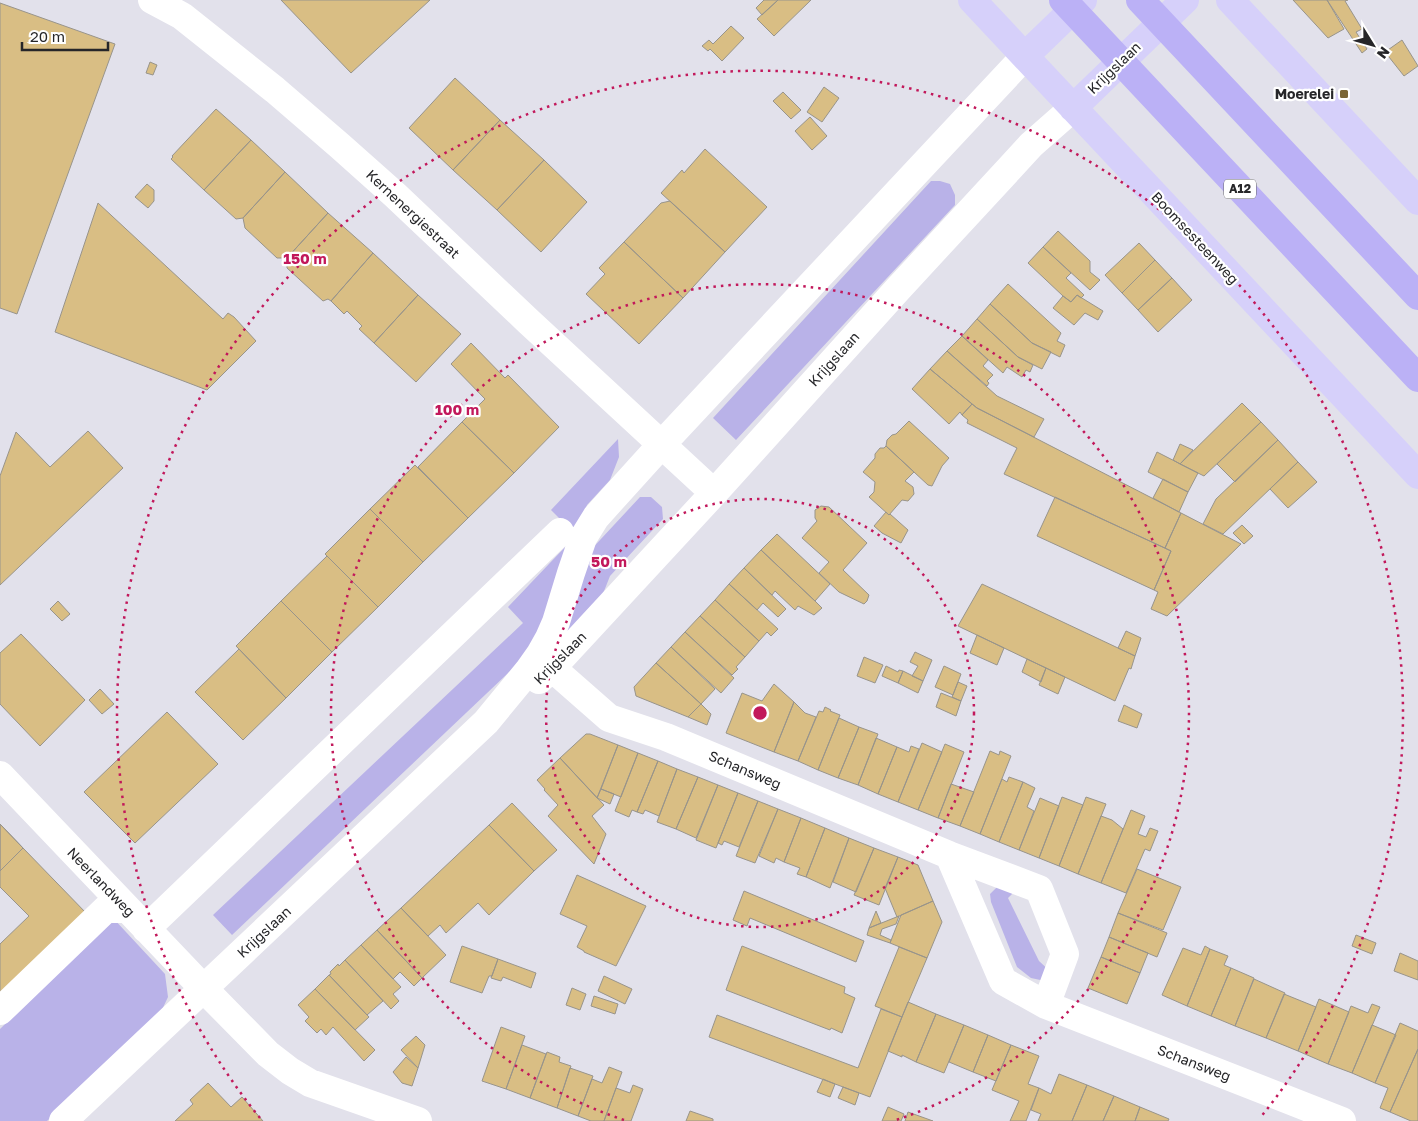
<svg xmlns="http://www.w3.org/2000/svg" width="1418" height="1121" viewBox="0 0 1418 1121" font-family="'Golos Text',sans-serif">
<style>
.green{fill:#b9b2e8}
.building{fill:#d9be84;stroke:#98948b}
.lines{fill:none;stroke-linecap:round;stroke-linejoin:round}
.minor{stroke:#fff;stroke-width:28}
.major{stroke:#d6d0fa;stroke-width:28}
.highway{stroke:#bbb1f6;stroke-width:28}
.ring{fill:none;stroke:#c2185b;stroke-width:2.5;stroke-dasharray:2.5 5}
.poi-dot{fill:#7b6635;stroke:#fff;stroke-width:2}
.labels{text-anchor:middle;stroke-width:4.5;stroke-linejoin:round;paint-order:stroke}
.shield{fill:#fff;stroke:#676769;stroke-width:1}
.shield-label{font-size:12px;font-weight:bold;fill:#262629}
.street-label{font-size:14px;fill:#262629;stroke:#fff}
.poi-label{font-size:14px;font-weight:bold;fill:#262629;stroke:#fff;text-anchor:end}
.centre{fill:#c2185b;stroke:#fff;stroke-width:2.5}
.ring-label{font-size:15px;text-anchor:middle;font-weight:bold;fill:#c2185b;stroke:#fff;stroke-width:4.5;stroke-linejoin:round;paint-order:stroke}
</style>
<rect width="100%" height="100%" fill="#e2e1eb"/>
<!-- green -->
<path class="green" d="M931,181H940L950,184L955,195V205L736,440L713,418Z
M618,439L619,457L610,480L587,505L550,614L524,658L232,935L213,915L523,623L508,607L568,544L569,528L551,510Z
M640,497H651L662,507L663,519L610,576L595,614L571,639L563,631L587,554Z
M1001,883L1013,893L1008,898L1039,961L1052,973L1045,981L1031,978L1017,967L991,902L990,894Z
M113,918L165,974L168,997L160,1014L47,1121H0V1029Z"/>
<!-- building -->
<path class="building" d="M281,0H430L351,73Z
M764,0H778L762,15L756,8Z
M778,0H811L774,36L757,19Z
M1293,0H1327L1344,29L1328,38Z
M1327,0H1348L1345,1L1362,29L1356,32L1367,49L1362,53Z
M0,3L115,44L17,314L0,308Z
M731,26L744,38L722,61L710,49L708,51L702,46L709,40L713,44Z
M1402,40L1418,66L1404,76L1385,52Z
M150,62L157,65L153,75L146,73Z
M455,78L500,120L453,170L409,128Z
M824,87L839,98L822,122L807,112Z
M783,92L801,110L791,119L773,101Z
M216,109L251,140L204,190L171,159L173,157L172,156Z
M810,117L827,136L812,150L795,131Z
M500,120L544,160L497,210L453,170Z
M251,140L285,172L243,218L236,219L204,190Z
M705,149L767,207L725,252L661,193L682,170L684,173Z
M544,160L587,202L541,252L497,210Z
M285,172L328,213L287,258H277L245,228L243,218Z
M147,184L154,190V201L148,208L135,197Z
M670,201L725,252L683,298L624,242L661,203Z
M98,203L223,319L228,313L234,317L256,341L207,390L55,332Z
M328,213L373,253L331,301L328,299L323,301L287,268V258Z
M1058,231L1090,261V272L1100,280L1090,290L1043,247Z
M624,242L683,298L639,344L586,294L605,274L599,268Z
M1139,243L1155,260L1122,293L1105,275Z
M1043,247L1071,273L1066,278L1084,295L1081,298L1077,295L1071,302L1063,296L1028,263Z
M373,253L418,295L374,343L359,329L362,326L347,311L344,314L331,301Z
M1155,260L1172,278L1138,310L1122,293Z
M1172,278L1192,300L1158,332L1138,310Z
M1008,284L1061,333L1057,341L1065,345L1060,357L1032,343L990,304Z
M418,295L461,334L416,382L374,343Z
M1077,295L1103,311L1098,320L1085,313L1074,325L1053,308L1063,296L1071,302Z
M990,304L1032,343L1051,352L1042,369L1018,357L977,319Z
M977,319L1018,357L1033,365L1030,372L1026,370L1022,377L1007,367L1003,373L962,336Z
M962,336L988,360L983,366L993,375L987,381L989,383L987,386L947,351Z
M471,343L505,378L508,375L559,427L514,473L462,422L485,399L451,364Z
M947,351L997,396L1044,419L1034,437L977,408L930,369Z
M930,369L972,404L962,415L960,412L949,424L912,389Z
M1242,403L1261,422L1204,476L1180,464Z
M972,404L977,408L1181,513L1165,548L1004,474L1017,448L967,423L968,420L962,415Z
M909,421L949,458L942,466L932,486L928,485L886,446L887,440L892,435L896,434Z
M462,422L514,473L468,518L418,467Z
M1261,422L1278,440L1235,482L1217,464Z
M88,431L123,468L0,585V476L16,432L50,467Z
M1278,440L1298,462L1223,534L1203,524L1216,499Z
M1180,444L1193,450L1180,464L1173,460Z
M886,446L914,472L905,481L913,487L914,494L908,501L902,500L889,515L869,497L874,492L875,482L863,472L875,458V454L880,448H884Z
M1157,452L1198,473L1188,492L1148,472Z
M1298,462L1317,482L1288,508L1270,489Z
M415,465L468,518L423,562L370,509Z
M1163,479L1188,492L1179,512L1153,498Z
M1055,497L1171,551L1154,590L1037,536Z
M821,506L829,507L867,543L843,570L869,595L867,601L864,604L839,592L819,573L829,562L802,538L817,521L815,518V510Z
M370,509L423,562L378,607L325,554Z
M886,512L889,515L890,514L908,530L901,543L882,533L874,526Z
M1181,513L1241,544L1167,616L1151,609L1158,592L1154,590L1171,551L1165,548Z
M1242,525L1253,536L1244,544L1233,533Z
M777,534L830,584L815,601L761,550Z
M761,550L815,601L822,608L814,615L798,606L795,610L775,591L772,595L744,568Z
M327,556L378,607L332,652L281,601Z
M744,568L786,609L778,617L763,603L757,610L729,584Z
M729,584L778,629L771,636L767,632L759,641L715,600Z
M982,584L1135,656L1131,669L1129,668L1115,701L958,626Z
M715,600L759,641L745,657L700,616Z
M58,601L70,614L62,621L50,609Z
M281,601L332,652L286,698L236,646Z
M700,616L745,657L736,667L738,669L732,675L685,632Z
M1126,631L1141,638L1135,656L1118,648Z
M685,632L734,678L721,693L671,647Z
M21,634L85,700L40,746L0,704V653Z
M977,635L1004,648L997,665L970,653Z
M671,647L715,689L701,704L656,663Z
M239,649L286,698L243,740L195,692Z
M915,652L932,660L923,681L912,676L918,666L910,662Z
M864,657L883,665L875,683L857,676Z
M1027,659L1046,668L1041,682L1022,672Z
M656,663L701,704L688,717L636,696L634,687Z
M886,666L898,672L899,670L903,671L898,683L882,676Z
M944,666L961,674L953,695L935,687Z
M1046,668L1065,677L1058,694L1039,685Z
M903,671L923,681L918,693L898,683Z
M958,682L967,686L961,701L952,697Z
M774,684L794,702L774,752L726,733L742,693L762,701Z
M100,689L114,704L102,714L89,700Z
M941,693L961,701L956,716L936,707Z
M794,702L805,713L816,717L798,761L774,752Z
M701,704L711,714L707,725L688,717Z
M1124,705L1142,714L1137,728L1118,721Z
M825,707L831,710L830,711L840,715L818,770L798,761L819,711L823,712Z
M167,712L218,764L135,843L84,792Z
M839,718L859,727L838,778L818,770Z
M859,727L878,734L858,785L838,778Z
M586,734H590L618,745L597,798L560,758Z
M876,738L897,747L878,794L858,785Z
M922,743L942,752L918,810L898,802Z
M945,744L964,752L938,818L918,810Z
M618,745L638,753L621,797L601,789Z
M911,746L919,749L898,802L878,794L897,747L909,752Z
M990,751L999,755L1000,751L1011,756L980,834L960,826Z
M638,753L658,761L637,812L632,810L629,817L615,811Z
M560,758L604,805L592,816L606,834L594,864L548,816L558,805L544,790L545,789L537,780Z
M658,761L677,769L659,816L645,810L643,814L637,812Z
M677,769L698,777L676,829L657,822Z
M698,777L718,785L696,838L676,829Z
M1009,777L1023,782L999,842L980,834L1002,779L1007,782Z
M1023,782L1035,788L1027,807L1034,811L1019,850L999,842Z
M951,784L974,792L960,826L938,818Z
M718,785L738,793L716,848L696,840Z
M601,789L614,794L610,804L597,798Z
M738,793L758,801L739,847L724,841L722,845L718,843Z
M1062,797L1083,805L1059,866L1039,858Z
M1086,797L1106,804L1078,874L1059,866Z
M1040,798L1059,806L1039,858L1019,850Z
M758,801L778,809L755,863L736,856Z
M512,803L557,850L534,871L489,825Z
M778,809L801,818L784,862L776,858L774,863L759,856Z
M1131,810L1145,816L1138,834L1146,837L1150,828L1158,831L1150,851L1145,849L1126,893L1101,883Z
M1101,816L1112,820L1123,829L1101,883L1078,874Z
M801,818L825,828L806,877L797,874L800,868L784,862Z
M0,824L23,848L0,871Z
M0,824L23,848L0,871Z
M489,825L534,871L489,915L478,903L446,933L440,925L428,936L401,908Z
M825,828L849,838L830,888L806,877Z
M849,838L874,848L856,892L833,882Z
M23,848L88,915L0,1001V944L29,916L0,887V871Z
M874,848L898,857L879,905L854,895Z
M898,857L918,865L933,901L897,917L885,888Z
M1137,869L1181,887L1163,930L1118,913Z
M577,875L646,906L616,966L584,952V951L577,947L587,926L560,914Z
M744,891L864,941L856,962L750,918L747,926L733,920Z
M933,901L942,922L927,958L890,943L901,915Z
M401,908L446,955L422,978L377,930Z
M876,911L881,923L869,928Z
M1118,913L1167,933L1157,957L1109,937Z
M899,916L896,924L882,929L880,935L891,940L890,943L867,935L869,928Z
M377,930L422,978L414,986L400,972L393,979L361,945Z
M1356,935L1376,943L1372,954L1352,946Z
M1109,937L1148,953L1140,973L1101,957Z
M361,945L401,987L393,994L399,1001L391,1009L345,960Z
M462,946L498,959L492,976H489L482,993L450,982Z
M742,946L845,987L844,993L855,998L842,1033L831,1028L830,1030L726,990Z
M1205,946L1210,949L1187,1006L1162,995L1183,948L1201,955Z
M899,947L927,958L902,1017L875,1006Z
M1210,949L1228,956L1224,965L1231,968L1211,1016L1187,1006Z
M1400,953L1418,961V980L1394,971Z
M1101,957L1140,973L1127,1004L1088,988Z
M498,959L536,973L531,988L503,977L501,981L491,978Z
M345,960L383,1001L367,1015L329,975L331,974L330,972L338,964L339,966Z
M1231,968L1254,978L1235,1026L1211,1016Z
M329,975L369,1017L355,1030L315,989Z
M604,976L632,989L625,1004L598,991Z
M1254,979L1285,993L1266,1038L1235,1026Z
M572,988L586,994L580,1010L566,1005Z
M315,989L375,1050L364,1061L333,1027L326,1035L321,1029L317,1033L305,1021L309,1017L298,1005Z
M1284,994L1316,1007L1298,1051L1266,1038Z
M594,996L618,1004L615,1014L591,1006Z
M1319,999L1349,1012L1328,1064L1298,1051Z
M908,1002L936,1014L916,1062L902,1055V1057L888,1051Z
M1372,1004L1380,1007L1352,1073L1328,1064L1351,1006L1368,1013Z
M881,1009L902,1017L870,1097L709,1037L717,1015L858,1068Z
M936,1014L964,1025L944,1073L916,1062Z
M1400,1023L1418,1031V1049L1390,1112L1380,1108L1388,1088L1375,1083Z
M964,1025L988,1035L973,1072L949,1062Z
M1372,1025L1396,1035L1375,1083L1352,1073Z
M501,1027L525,1036L506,1089L482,1081Z
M988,1035L1011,1045L996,1081L973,1072Z
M416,1036L425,1045L418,1068L401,1050Z
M522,1045L546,1054L530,1098L506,1089Z
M1011,1045L1039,1056L1028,1084L1039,1088L1026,1121H1010L1019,1101L992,1090Z
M1418,1049V1121H1411L1390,1112Z
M547,1052L560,1057L559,1062L571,1066L557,1108L530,1098Z
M406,1057L418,1068L412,1086L402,1083L393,1072Z
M609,1067L622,1072L604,1121H591L578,1116L592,1079L602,1083Z
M570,1068L593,1076L578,1116L557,1108Z
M1059,1074L1087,1085L1072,1121H1038L1041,1114L1031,1110L1039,1088L1051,1094Z
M823,1079L835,1084L830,1097L817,1092Z
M208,1083L231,1107L242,1097L263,1121H175L193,1104L190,1100Z
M633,1085L643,1089L631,1121H604L616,1088L630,1093Z
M1087,1085L1114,1096L1103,1121H1072Z
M843,1087L859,1093L855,1105L838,1098Z
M1114,1096L1140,1107L1135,1121H1103Z
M888,1107L904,1114L901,1121H882Z
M1140,1107L1169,1119L1168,1121H1135Z
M690,1111L713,1119V1121H686Z
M908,1112L933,1121H905Z"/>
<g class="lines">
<!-- minor -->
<path class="minor" d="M152,0L182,16L275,90L340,146L395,195L528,321L714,493
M552,668L609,718L666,737L949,855L1003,981L1046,1005L1342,1121
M539,680L552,668L714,493L898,289L1009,169L1031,145L1073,108
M0,775L203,988L268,1054L290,1071L310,1083L418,1121
M949,855L1039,889L1065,954L1046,1005
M146,929L560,532
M0,1011L106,909H127
M63,1121L486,722L528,671L540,654L549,638L556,622L571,573L583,538L596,517L662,444L1025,56"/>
<!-- major -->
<path class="major" d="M972,0L1418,475
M1230,0L1418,201
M1025,56L1083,0
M1073,108L1185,0"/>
<!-- highway -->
<path class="highway" d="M1063,0L1418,378
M1140,0L1418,296"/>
</g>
<!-- distance rings -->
<g class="ring">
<circle cx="760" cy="713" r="214"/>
<path d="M624 1120A429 429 0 1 1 896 1120"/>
<path d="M260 1118A643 643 0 1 1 1260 1118"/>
</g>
<!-- markers -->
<rect class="poi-dot" x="1339" y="89" width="10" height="10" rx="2.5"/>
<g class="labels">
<!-- shield labels -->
<rect class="shield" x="1224" y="179.5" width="32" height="19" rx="4"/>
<g class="shield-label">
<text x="1240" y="193">A12</text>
</g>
<!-- street labels -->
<g class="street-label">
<text transform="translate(1114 68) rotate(-44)" y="5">Krijgslaan</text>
<text transform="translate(413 214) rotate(43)" y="5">Kernenergiestraat</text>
<text transform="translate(1195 238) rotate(47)" y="5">Boomsesteenweg</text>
<text transform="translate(834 359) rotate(-48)" y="5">Krijgslaan</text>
<text transform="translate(560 658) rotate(-45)" y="5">Krijgslaan</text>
<text transform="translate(745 770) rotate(23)" y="5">Schansweg</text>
<text transform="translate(101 882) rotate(46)" y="5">Neerlandweg</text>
<text transform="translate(264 932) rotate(-43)" y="5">Krijgslaan</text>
<text transform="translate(1194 1063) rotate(21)" y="5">Schansweg</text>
</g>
<!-- poi labels -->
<g class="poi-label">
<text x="1334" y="99">Moerelei</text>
</g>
</g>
<circle cx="760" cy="713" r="8" class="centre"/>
<g class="ring-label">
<text x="305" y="264">150 m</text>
<text x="457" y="415">100 m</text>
<text x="609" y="567">50 m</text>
</g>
<!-- north arrow -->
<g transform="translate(1373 45) rotate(127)" stroke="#ffffff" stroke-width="4" paint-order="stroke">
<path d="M0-4L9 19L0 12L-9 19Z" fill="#262629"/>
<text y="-8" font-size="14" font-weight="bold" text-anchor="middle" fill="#262629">N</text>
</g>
<!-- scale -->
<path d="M22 42v8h86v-8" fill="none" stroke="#262629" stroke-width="2.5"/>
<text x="30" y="42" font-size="15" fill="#262629" stroke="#ffffff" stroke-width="4" paint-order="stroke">20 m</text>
</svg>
